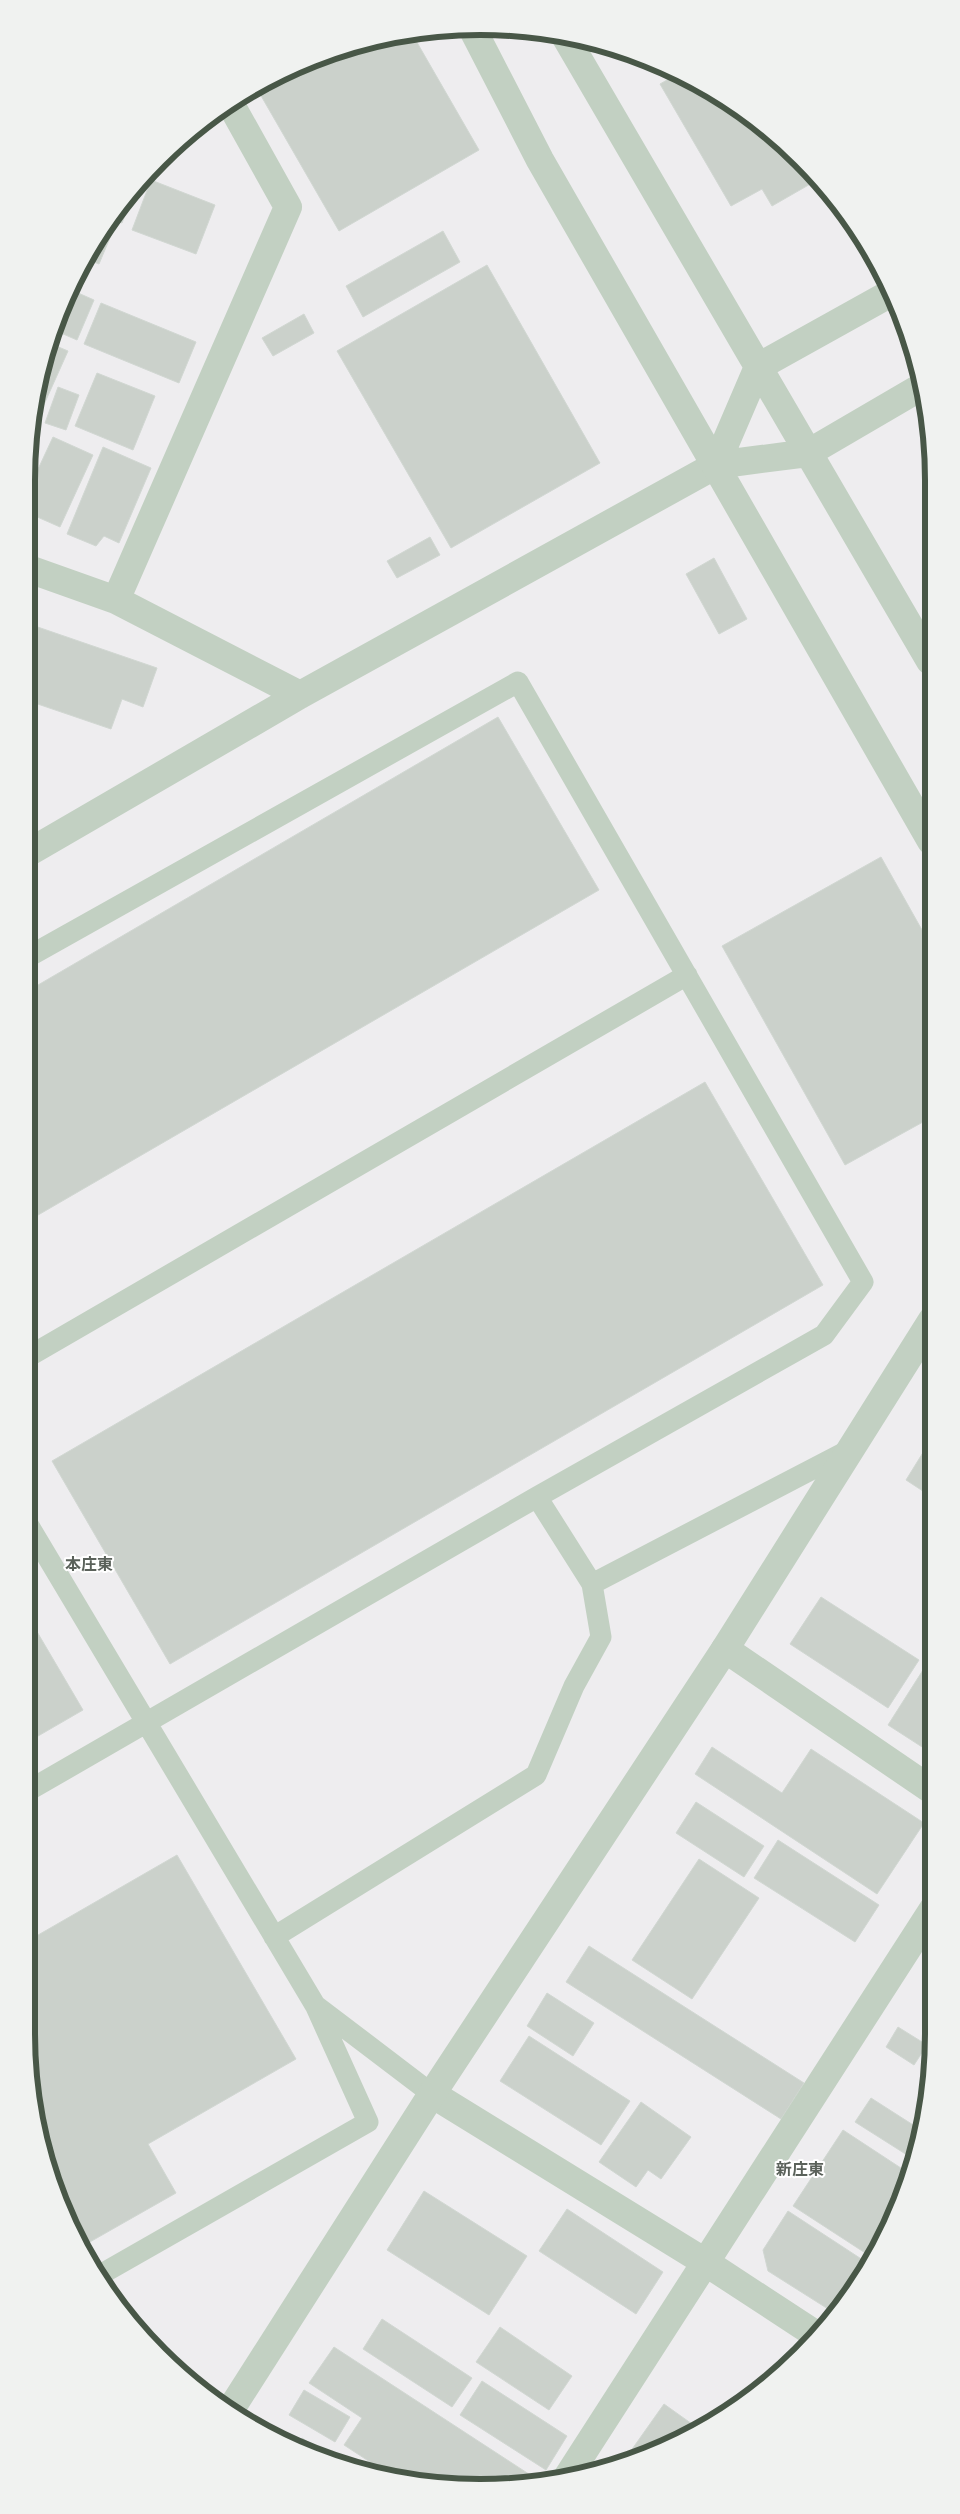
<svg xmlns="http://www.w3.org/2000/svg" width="960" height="2514" viewBox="0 0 960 2514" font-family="'Alegreya Sans','Noto Sans JP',sans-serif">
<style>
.building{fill:#cbd1cb;stroke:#d1d7d2}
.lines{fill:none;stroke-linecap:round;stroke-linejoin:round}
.service{stroke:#c2d0c2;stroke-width:21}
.minor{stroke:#c2d0c2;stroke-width:28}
.tertiary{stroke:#c2d0c2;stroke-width:28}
.labels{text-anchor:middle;stroke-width:4;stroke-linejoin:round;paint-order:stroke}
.neighbourhood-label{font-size:16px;font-weight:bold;fill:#5a615a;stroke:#fff}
.rim{fill:none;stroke:#485747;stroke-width:6}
</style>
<rect width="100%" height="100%" fill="#eeedef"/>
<!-- building -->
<path class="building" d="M411,32L479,150L339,231L260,94L337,50Z
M674,76L732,103L819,179L772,206L762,189L731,206L660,84Z
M151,180L215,205L196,254L132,230Z
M136,187L122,223L111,219L120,204Z
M104,230L112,233L99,264L86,259Z
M443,231L460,262L363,317L346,286Z
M487,265L600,463L451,548L337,351Z
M69,289L94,300L77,340L54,330Z
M101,303L196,342L179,383L84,344Z
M304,314L314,333L273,356L262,338Z
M49,343L68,351L42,409L36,406L42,362Z
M97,373L155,396L133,450L75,426Z
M58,387L79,395L66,430L45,423Z
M53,437L93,455L60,527L26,512V495Z
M103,447L151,468L119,543L104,536L96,546L67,534Z
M430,537L440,555L397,578L387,561Z
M714,558L747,619L719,634L686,574Z
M26,623L157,668L143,707L122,699L111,729L26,700Z
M498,717L599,890L26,1222V992Z
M881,857L931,946L932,1117L845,1165L722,946Z
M705,1082L823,1285L170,1664L52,1461Z
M932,1438V1497L906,1480Z
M821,1597L919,1660L888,1708L790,1644Z
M26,1613L83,1710L26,1743Z
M923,1670L933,1676V1754L888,1725Z
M712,1747L782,1793L811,1749L924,1823L877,1894L695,1774Z
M696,1802L764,1846L744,1877L676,1833Z
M778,1840L879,1905L855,1942L754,1878Z
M177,1855L296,2059L148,2144L176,2193L81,2247L50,2180L26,2034V1942Z
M699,1859L759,1898L692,1999L632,1960Z
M589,1946L804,2083L781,2119L566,1982Z
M547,1993L594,2023L573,2056L527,2026Z
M898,2027L927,2045L914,2065L886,2047Z
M529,2036L630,2101L601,2145L500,2081Z
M871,2098L921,2130L915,2160L855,2122Z
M641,2102L691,2137L661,2179L648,2170L636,2187L599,2162Z
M843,2130L910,2174L887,2235L873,2258L793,2206Z
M424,2191L527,2256L489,2315L387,2250Z
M567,2209L663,2272L636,2314L539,2251Z
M788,2211L869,2264L836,2314L768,2271L763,2250Z
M382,2319L472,2378L452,2407L363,2349Z
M500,2327L572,2376L549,2410L476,2362Z
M334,2347L538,2480L420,2484L393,2477L344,2445L362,2418L309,2383Z
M482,2381L567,2436L546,2470L460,2415Z
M304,2390L350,2417L335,2442L289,2415Z
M664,2404L699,2429L654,2453L623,2462Z
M302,2438L346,2466L334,2464L297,2447Z"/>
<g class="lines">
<!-- service -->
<path class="service" d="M26,958L518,682L863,1282L824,1335L537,1497L26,1792
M26,1358L687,975
M26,1521L315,2005L432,2094
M592,1584L851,1449
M274,1937L536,1775L574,1686L601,1637L592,1584L537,1497
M98,2276L368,2122L316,2007"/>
<!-- minor -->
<path class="minor" d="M26,568L116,600L300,695
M116,600L288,207L230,103
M26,854L300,695L716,465
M725,1649L933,1791
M432,2094L705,2262L815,2334
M566,2479L933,1909"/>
<!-- tertiary -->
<path class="tertiary" d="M472,28L540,160L931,841
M565,36L930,661
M716,465L758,367L891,293
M716,465L808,453L921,387
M231,2409L432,2094L725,1649L932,1320"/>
</g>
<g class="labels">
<!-- neighbourhood labels -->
<g class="neighbourhood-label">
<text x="89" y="1570">本庄東</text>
<text x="800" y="2175">新庄東</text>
</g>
</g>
<!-- crop -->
<path d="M0 0H960V2514H0ZM480 35H480A445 445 0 0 1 925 480V2034A445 445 0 0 1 480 2479H480A445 445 0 0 1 35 2034V480A445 445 0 0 1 480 35Z" fill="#f0f2f0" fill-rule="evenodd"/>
<path class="rim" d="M480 35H480A445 445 0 0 1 925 480V2034A445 445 0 0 1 480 2479H480A445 445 0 0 1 35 2034V480A445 445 0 0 1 480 35Z"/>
</svg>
